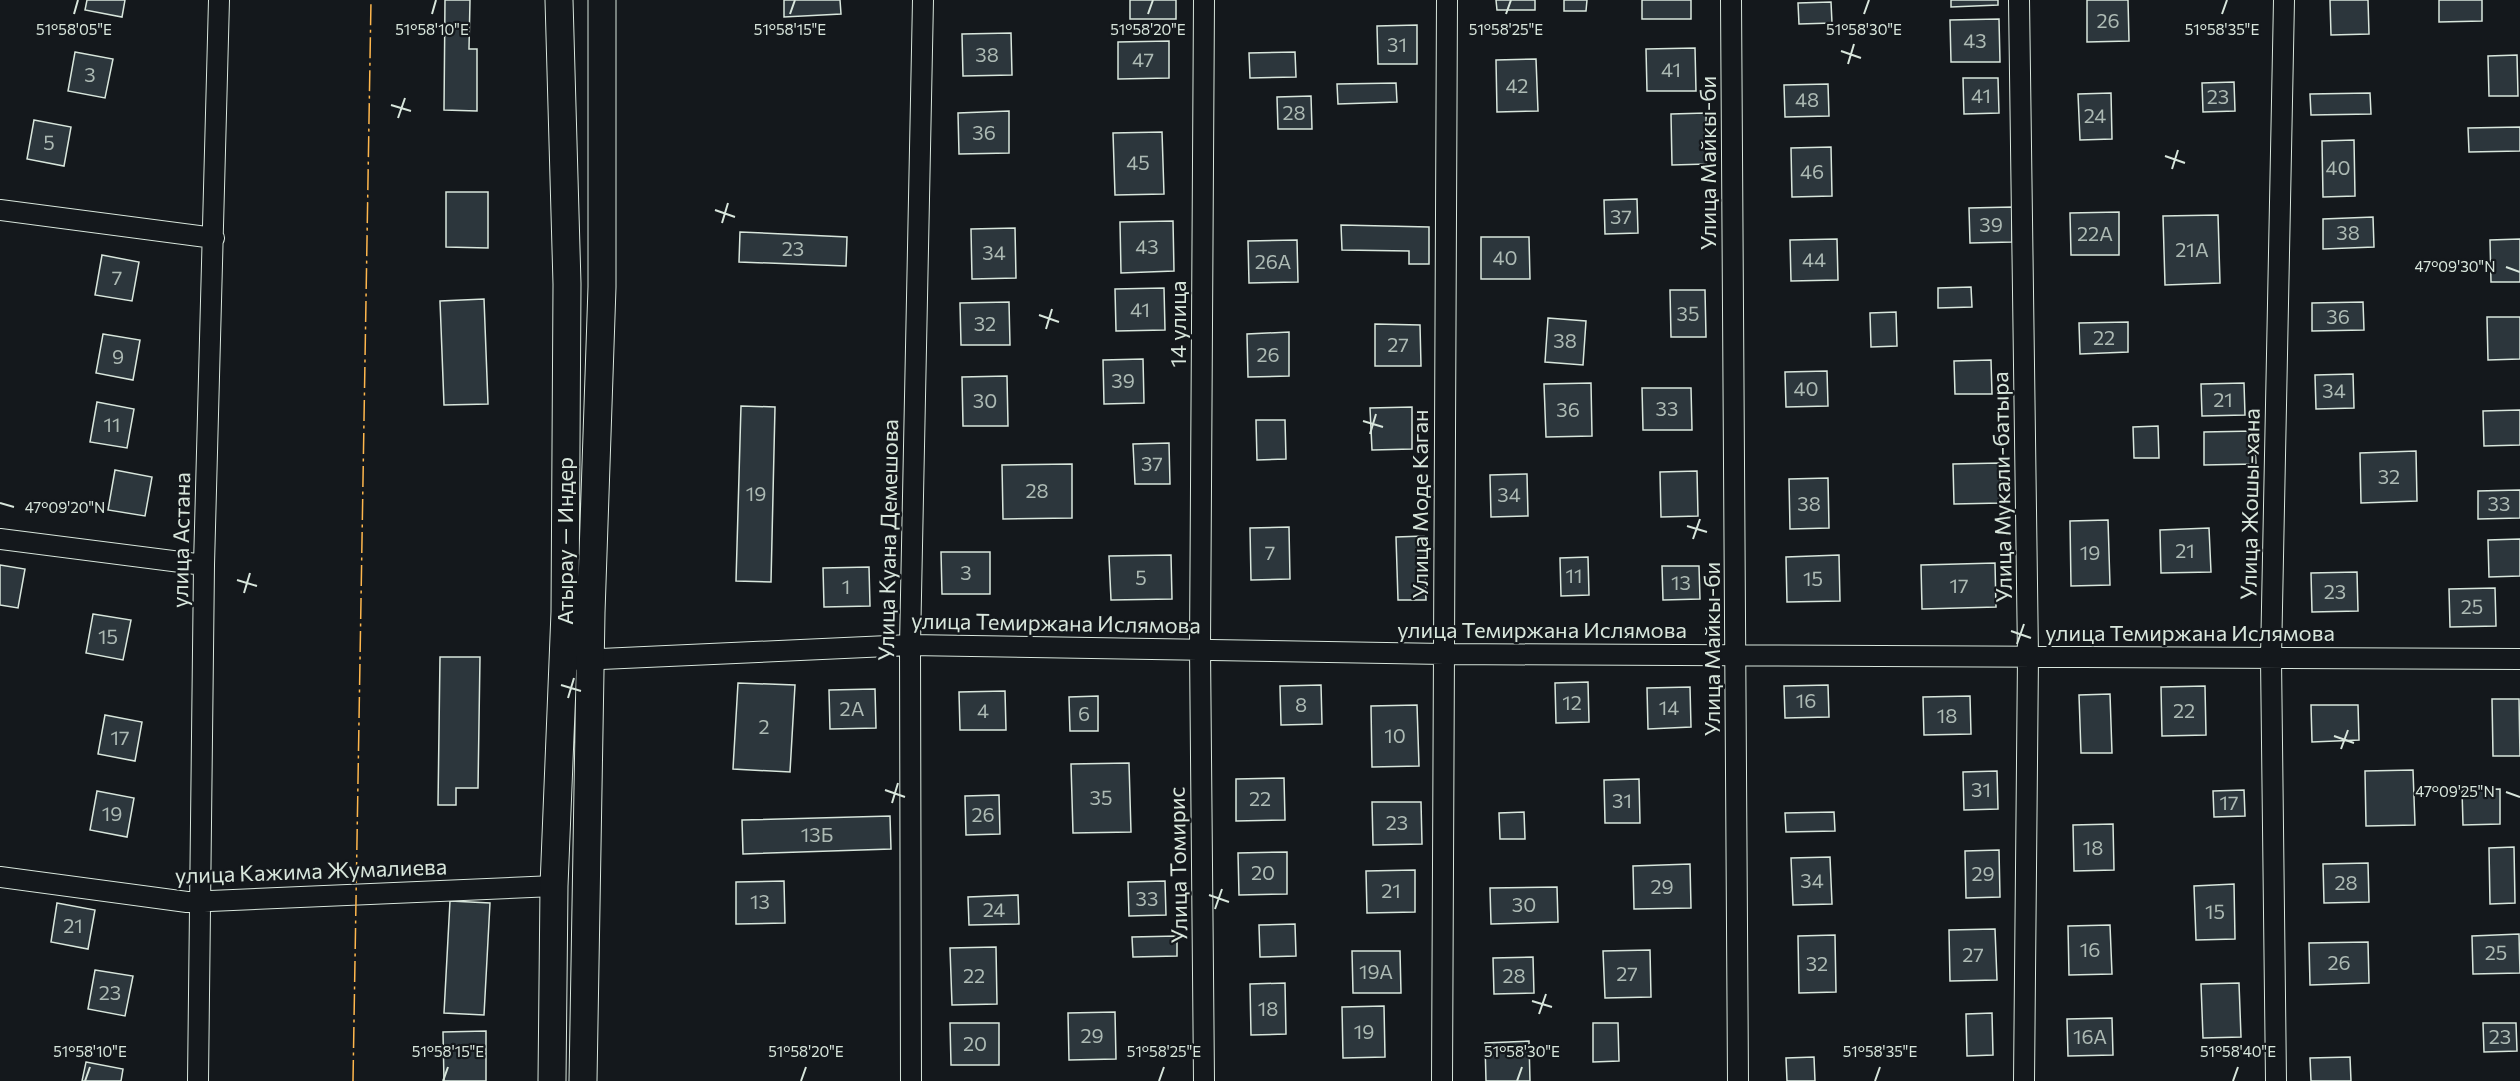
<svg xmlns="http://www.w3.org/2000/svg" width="2520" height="1081" viewBox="0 0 2520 1081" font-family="Commissioner,sans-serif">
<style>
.building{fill:#2c363c;stroke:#d8e6dc;stroke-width:1.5}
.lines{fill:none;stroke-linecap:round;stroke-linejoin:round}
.street-casing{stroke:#d8e6dc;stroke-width:22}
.secondary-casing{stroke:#d8e6dc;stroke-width:29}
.street{stroke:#14181c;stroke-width:20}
.secondary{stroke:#14181c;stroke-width:27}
.power{stroke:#ffb74d;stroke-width:1.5;stroke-dasharray:21 4.5 3 4.5;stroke-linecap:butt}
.ticks{fill:none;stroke:#d8e6dc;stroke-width:2}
.labels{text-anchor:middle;stroke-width:4.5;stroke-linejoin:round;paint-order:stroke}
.number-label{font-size:20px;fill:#adbab4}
.street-label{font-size:22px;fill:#d8e6dc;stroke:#14181c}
.ticks-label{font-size:15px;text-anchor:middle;fill:#d8e6dc;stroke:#14181c;stroke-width:4.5;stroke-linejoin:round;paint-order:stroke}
</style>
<rect width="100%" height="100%" fill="#14181c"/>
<!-- building -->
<path class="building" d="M87,0H125L122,17L85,10Z
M445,0H470L469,49H477V111L444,110Z
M784,0H840L841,14L784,17Z
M1130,0H1176V19H1130Z
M1496,0H1535V10H1497Z
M1564,0H1587L1586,11H1564Z
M1642,0H1691V19H1642Z
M1951,0H1998V5L1951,7Z
M2087,0H2128L2129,41L2087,42Z
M2330,0H2368L2369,34L2331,35Z
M2439,0H2482V21L2439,22Z
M1831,2L1832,23L1799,24L1798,3Z
M1999,19L2000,62H1951L1950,20Z
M1417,25V64H1378L1377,26Z
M1011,33L1012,75L963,76L962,34Z
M1169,41V78L1118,79V42Z
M1695,48L1696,91H1647L1646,49Z
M75,52L113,59L105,98L68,91Z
M1295,52L1296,77L1250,78L1249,53Z
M2517,55L2518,96H2489L2488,56Z
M1536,59L1538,111L1497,112L1496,60Z
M1963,78H1998L1999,113L1964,114Z
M2234,82L2235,111L2203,112L2202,83Z
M1396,83L1397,102L1338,104L1337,84Z
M1828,84L1829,116L1785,117L1784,85Z
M2111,93L2112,139L2080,140L2078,94Z
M2370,93L2371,114L2311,115L2310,94Z
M1311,96L1312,129H1278L1277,97Z
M1009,111V153L959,154L958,113Z
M1706,113L1707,164L1672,165L1671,114Z
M34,120L71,127L64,166L27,159Z
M2520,127V151L2469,152L2468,128Z
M1162,132L1164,194L1115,195L1113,133Z
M2354,140L2355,196L2323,197L2322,141Z
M1831,147L1832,196L1792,197L1791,148Z
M446,192H488V248L446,247Z
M1637,199L1638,233L1605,234L1604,200Z
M2012,207V242L1970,243L1969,208Z
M2119,212V255H2071L2070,213Z
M2218,215L2220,283L2165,285L2163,216Z
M2373,217L2374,247L2323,249V219Z
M1173,221L1174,271L1121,273L1120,222Z
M1341,225L1429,227V264H1409V251L1342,250Z
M1015,228L1016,278L972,279L971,229Z
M740,232L847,237L846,266L739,262Z
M1481,237H1529L1530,279H1481Z
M1837,239L1838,280L1791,281L1790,240Z
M2520,239V282H2491L2490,240Z
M1297,240L1298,282L1249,283L1248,241Z
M102,255L139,262L132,301L95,295Z
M1971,287L1972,307L1938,308V288Z
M1164,288L1165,330L1116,331L1115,289Z
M1670,290H1705L1706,337H1671Z
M484,299L488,404L444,405L440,301Z
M1009,302L1010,345H961L960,303Z
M2363,302L2364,330L2312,331V303Z
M1896,312L1897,346L1871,347L1870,313Z
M2487,317H2520V359L2488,360Z
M1548,318L1586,321L1583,365L1545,362Z
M2128,322V352L2080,354L2079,323Z
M1375,324L1420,325L1421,366H1375Z
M1289,332V376L1248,377L1247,334Z
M103,334L140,340L133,380L96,373Z
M1143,359L1144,403L1104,404L1103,360Z
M1991,360L1992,394H1955L1954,361Z
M1827,371L1828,406L1786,407L1785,372Z
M2353,374L2354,408L2316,409L2315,375Z
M1007,376L1008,426H963L962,377Z
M1591,383L1592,436L1546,437L1544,384Z
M2244,383L2245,415L2202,416L2201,384Z
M1642,388H1691L1692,430H1643Z
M97,402L134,409L127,448L90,442Z
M741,406L775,407L771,582L736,581Z
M1412,407V449L1372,450L1370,408Z
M2520,410V445L2484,446L2483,411Z
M1256,420H1285L1286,459L1257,460Z
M2158,426L2159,458H2134L2133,427Z
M2254,431L2256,464L2204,465V432Z
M1169,443L1170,484H1135L1133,444Z
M2416,451L2417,501L2361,503L2360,453Z
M2000,463L2001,503L1954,504L1953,464Z
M1072,464V518L1003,519L1002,465Z
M115,470L152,477L145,516L108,510Z
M1697,471L1698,516L1661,517L1660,472Z
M1527,474L1528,516L1491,517L1490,475Z
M1828,478L1829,528L1790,529L1789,479Z
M2520,490V518L2478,519V491Z
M2108,520L2110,585L2071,586L2070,521Z
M1289,527L1290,579L1251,580L1250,528Z
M2209,528L2211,572L2161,573L2160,530Z
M1424,536L1426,600H1398L1396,537Z
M2520,539V576L2489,577L2488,540Z
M941,552H990V594H942Z
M1171,555L1172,599L1111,600L1109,556Z
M1839,555L1840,601L1787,602L1786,557Z
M1588,557L1589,595L1561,596L1560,558Z
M1995,563L1996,607L1922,609L1921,565Z
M0,565L25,569L18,608L0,605Z
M1662,566H1699L1700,599L1663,600Z
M869,567L870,606L824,607L823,568Z
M2357,572L2358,611L2312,612L2311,573Z
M2495,588L2496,626L2450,627L2449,589Z
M93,614L131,620L123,660L86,653Z
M440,657H480L478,788H456V805H438Z
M1588,682L1589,722L1556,723L1555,683Z
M738,683L795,685L790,772L733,769Z
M1321,685L1322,724L1281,725L1280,686Z
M1828,685L1829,717L1785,718L1784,686Z
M2205,686L2206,735L2162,736L2161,687Z
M1690,687L1691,727L1648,729L1647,688Z
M875,689L876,728L830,729L829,690Z
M1005,691L1006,730H960L959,692Z
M2110,694L2112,753H2081L2079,695Z
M1098,696V731H1070L1069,697Z
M1970,696L1971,734L1924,735L1923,697Z
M2492,699H2519L2520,756H2493Z
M1417,705L1419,766L1372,767L1371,706Z
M2311,705H2358L2359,740L2312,742Z
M105,715L142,722L135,761L98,754Z
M1129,763L1131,832L1073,833L1071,764Z
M2413,770L2415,825L2366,826L2365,771Z
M1997,771L1998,809L1964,810L1963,772Z
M1284,778L1285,820L1236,821V779Z
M1639,779L1640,823H1605L1604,780Z
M2500,789V824L2463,825L2462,790Z
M2244,790L2245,816L2214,817L2213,791Z
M97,791L134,798L127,837L90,830Z
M999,795L1000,834L966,835L965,796Z
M1372,802H1421L1422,844L1373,845Z
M1524,812L1525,839H1500L1499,813Z
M1834,812L1835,831L1786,832L1785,813Z
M890,816L891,849L743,854L742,820Z
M2113,824L2114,870L2074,871L2073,825Z
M2514,847L2515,903L2490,904L2489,848Z
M1999,850L2000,897L1966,898L1965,851Z
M1287,852V894L1239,895L1238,853Z
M1830,857L1832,904L1793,905L1791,858Z
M2368,863L2369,902L2324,903L2323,864Z
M1690,864L1691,908L1634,909L1633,866Z
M1415,870V912L1367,913L1366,871Z
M784,881L785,923L736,924V882Z
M1165,881L1166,915L1129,916L1128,882Z
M2234,884L2235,939L2196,940L2194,886Z
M1557,887L1558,922L1491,924L1490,888Z
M1018,895L1019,924L969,925L968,897Z
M450,901L490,903L484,1015L444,1013Z
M57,903L95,910L88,949L51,942Z
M1295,924L1296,956L1260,957L1259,925Z
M2110,925L2112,974L2069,975L2068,926Z
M1995,929L1997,980L1950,981L1949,930Z
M2519,934L2520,973L2473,974L2472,936Z
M1835,935L1836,992L1799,993L1798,936Z
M1177,936V956L1133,957L1132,937Z
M2368,942L2369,983L2310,985L2309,943Z
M996,947L997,1004L952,1005L950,948Z
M1650,950L1651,997L1605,998L1603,951Z
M1352,951H1400L1401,993H1353Z
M1533,957L1534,993L1494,994L1493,958Z
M95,970L133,976L125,1016L88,1009Z
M1285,983L1286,1034L1251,1035L1250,984Z
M2239,983L2241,1037L2203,1038L2201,984Z
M1384,1006L1385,1057L1343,1058L1342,1007Z
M1115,1012L1116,1059L1069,1060L1068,1013Z
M1992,1013L1993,1055L1967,1056L1966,1014Z
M2112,1018L2113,1055L2068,1056L2067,1019Z
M950,1023H999V1065H951Z
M1593,1023H1618L1619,1061L1593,1062Z
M2483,1023H2516L2517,1051L2484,1052Z
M486,1031V1081H444L443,1032Z
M1529,1041L1530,1081H1486L1485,1043Z
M1814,1057L1815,1081H1787L1786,1058Z
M2350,1057L2351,1081H2311L2310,1058Z
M86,1062L123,1069L121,1081H82Z"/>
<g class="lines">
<defs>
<path id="street" d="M1204,0L1200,648L1204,1081
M1731,0L1738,1081
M2019,0L2028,656L2024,1081
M0,210L214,238
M0,539L204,565
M579,660L910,645L1444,654L2520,659
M0,877L187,902L554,886
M198,1081L204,565L219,0
M911,1081L910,645L923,0
M1442,1081L1447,0
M2276,1081L2271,658L2284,0"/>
<path id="secondary" d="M552,1081L554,886L565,612L567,284L559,0
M583,1081L591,613L602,287V0"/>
</defs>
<!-- street casing -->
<use href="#street" class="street-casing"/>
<!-- secondary casing -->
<use href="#secondary" class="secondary-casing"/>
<!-- street -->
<use href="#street" class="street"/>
<!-- secondary -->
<use href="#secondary" class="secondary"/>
<!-- power -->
<path class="power" d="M353,1081L371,0"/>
</g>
<!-- ticks -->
<path class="ticks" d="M74,14L78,0M432,14L436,0M790,14L795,0M1148,14L1153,0M1506,14L1511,0M1864,14L1869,0M2222,14L2227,0M1841,51L1861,58M1848,64L1854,44M391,105L411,111M398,118L405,98M2165,156L2185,163M2172,169L2178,150M715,210L735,217M722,223L728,203M2506,267L2520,272M1039,315L1059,322M1046,329L1052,309M1363,421L1383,427M1370,434L1376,414M0,503L14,507M1687,526L1707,532M1693,539L1700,519M237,580L257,586M244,593L250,573M2011,631L2031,638M2017,644L2024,624M561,685L581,691M568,698L574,678M2334,736L2354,743M2341,749L2348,730M885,790L905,797M2506,792L2520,797M892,803L898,783M1209,895L1229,902M1215,909L1222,889M1532,1001L1552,1007M1539,1014L1546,994M85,1081L90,1067M443,1081L448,1067M801,1081L806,1067M1159,1081L1164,1067M1517,1081L1522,1067M1875,1081L1880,1067M2233,1081L2238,1067"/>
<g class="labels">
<!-- number labels -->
<g class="number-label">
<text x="2108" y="28">26</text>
<text x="1975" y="48">43</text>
<text x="1397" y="52">31</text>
<text x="987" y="62">38</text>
<text x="1143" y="67">47</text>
<text x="1671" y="77">41</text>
<text x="90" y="82">3</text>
<text x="1517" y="93">42</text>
<text x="1981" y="103">41</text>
<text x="2218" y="104">23</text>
<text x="1807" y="107">48</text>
<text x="1294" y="120">28</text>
<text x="2095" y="123">24</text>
<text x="984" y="140">36</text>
<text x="49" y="150">5</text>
<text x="1138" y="170">45</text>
<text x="2338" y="175">40</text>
<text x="1812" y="179">46</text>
<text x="1621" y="224">37</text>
<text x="1991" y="232">39</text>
<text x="2348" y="240">38</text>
<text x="2095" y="241">22А</text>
<text x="1147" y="254">43</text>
<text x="793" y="256">23</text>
<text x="2192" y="257">21А</text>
<text x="994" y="260">34</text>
<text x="1505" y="265">40</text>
<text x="1814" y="267">44</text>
<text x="1273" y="269">26А</text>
<text x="117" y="285">7</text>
<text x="1140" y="317">41</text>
<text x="1688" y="321">35</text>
<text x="2338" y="324">36</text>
<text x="985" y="331">32</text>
<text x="2104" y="345">22</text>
<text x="1565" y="348">38</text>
<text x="1398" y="352">27</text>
<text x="1268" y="362">26</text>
<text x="118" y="364">9</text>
<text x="1123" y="388">39</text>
<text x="1806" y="396">40</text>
<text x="2334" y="398">34</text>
<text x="2223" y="407">21</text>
<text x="985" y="408">30</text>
<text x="1667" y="416">33</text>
<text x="1568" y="417">36</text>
<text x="112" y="432">11</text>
<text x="1152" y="471">37</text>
<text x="2389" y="484">32</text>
<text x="1037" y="498">28</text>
<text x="756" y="501">19</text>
<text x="1509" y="502">34</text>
<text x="1809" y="511">38</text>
<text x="2499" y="511">33</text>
<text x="2185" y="558">21</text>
<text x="1270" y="560">7</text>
<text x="2090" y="560">19</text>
<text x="966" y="580">3</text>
<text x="1574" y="583">11</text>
<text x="1141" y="585">5</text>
<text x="1813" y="586">15</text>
<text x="1681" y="590">13</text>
<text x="1959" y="593">17</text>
<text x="846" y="594">1</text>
<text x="2335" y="599">23</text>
<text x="2472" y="614">25</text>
<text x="108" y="644">15</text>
<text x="1806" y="708">16</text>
<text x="1572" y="710">12</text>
<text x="1301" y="712">8</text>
<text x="1669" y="715">14</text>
<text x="852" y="716">2А</text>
<text x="983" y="718">4</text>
<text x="2184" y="718">22</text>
<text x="1084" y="721">6</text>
<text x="1947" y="723">18</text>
<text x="764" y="734">2</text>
<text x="1395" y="743">10</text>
<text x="120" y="745">17</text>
<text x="1981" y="797">31</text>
<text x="1101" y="805">35</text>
<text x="1260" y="806">22</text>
<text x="1622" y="808">31</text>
<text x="2229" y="810">17</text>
<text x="112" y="821">19</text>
<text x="983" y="822">26</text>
<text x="1397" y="830">23</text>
<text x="817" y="842">13Б</text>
<text x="2093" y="855">18</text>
<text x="1263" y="880">20</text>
<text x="1983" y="881">29</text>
<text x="1812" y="888">34</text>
<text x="2346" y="890">28</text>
<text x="1662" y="894">29</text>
<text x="1391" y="898">21</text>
<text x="1147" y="906">33</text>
<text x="760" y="909">13</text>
<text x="1524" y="912">30</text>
<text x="994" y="917">24</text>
<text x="2215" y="919">15</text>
<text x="73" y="933">21</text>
<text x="2090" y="957">16</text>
<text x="2496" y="960">25</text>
<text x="1973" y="962">27</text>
<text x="2339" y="970">26</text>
<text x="1817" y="971">32</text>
<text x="1376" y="979">19А</text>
<text x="1627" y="981">27</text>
<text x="974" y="983">22</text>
<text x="1514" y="983">28</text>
<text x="110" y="1000">23</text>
<text x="1268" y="1016">18</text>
<text x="1364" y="1039">19</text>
<text x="1092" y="1043">29</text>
<text x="2090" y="1044">16А</text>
<text x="2500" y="1044">23</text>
<text x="975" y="1051">20</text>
</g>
<!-- street labels -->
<g class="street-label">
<text transform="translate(1708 163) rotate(-90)" y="8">Улица Майкы-би</text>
<text transform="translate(1178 324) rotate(-90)" y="8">14 улица</text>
<text transform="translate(2002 487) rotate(-91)" y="8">Улица Мукали-батыра</text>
<text transform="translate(1420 504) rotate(-90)" y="8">Улица Моде Каган</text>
<text transform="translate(2250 504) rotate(-89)" y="8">Улица Жошы-хана</text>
<text transform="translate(181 540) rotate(-89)" y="8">улица Астана</text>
<text transform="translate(888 540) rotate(-89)" y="8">Улица Куана Демешова</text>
<text transform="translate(565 541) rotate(-90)" y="8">Атырау — Индер</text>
<text transform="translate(1056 623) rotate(1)" y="8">улица Темиржана Ислямова</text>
<text x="1542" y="638">улица Темиржана Ислямова</text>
<text x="2190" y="641">улица Темиржана Ислямова</text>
<text transform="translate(1712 649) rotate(-90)" y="8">Улица Майкы-би</text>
<text transform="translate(1178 865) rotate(-91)" y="8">Улица Томирис</text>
<text transform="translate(311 871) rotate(-2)" y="8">улица Кажима Жумалиева</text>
</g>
</g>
<g class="ticks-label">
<text x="74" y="35">51°58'05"E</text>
<text x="432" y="35">51°58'10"E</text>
<text x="790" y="35">51°58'15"E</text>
<text x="1148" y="35">51°58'20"E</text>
<text x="1506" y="35">51°58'25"E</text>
<text x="1864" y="35">51°58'30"E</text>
<text x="2222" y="35">51°58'35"E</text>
<text x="2455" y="272">47°09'30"N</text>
<text x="65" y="513">47°09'20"N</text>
<text x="2455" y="797">47°09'25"N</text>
<text x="806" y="1057">51°58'20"E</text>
<text x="1164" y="1057">51°58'25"E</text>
<text x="1522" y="1057">51°58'30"E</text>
<text x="2238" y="1057">51°58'40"E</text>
<text x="90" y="1057">51°58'10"E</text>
<text x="448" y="1057">51°58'15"E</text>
<text x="1880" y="1057">51°58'35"E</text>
</g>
</svg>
